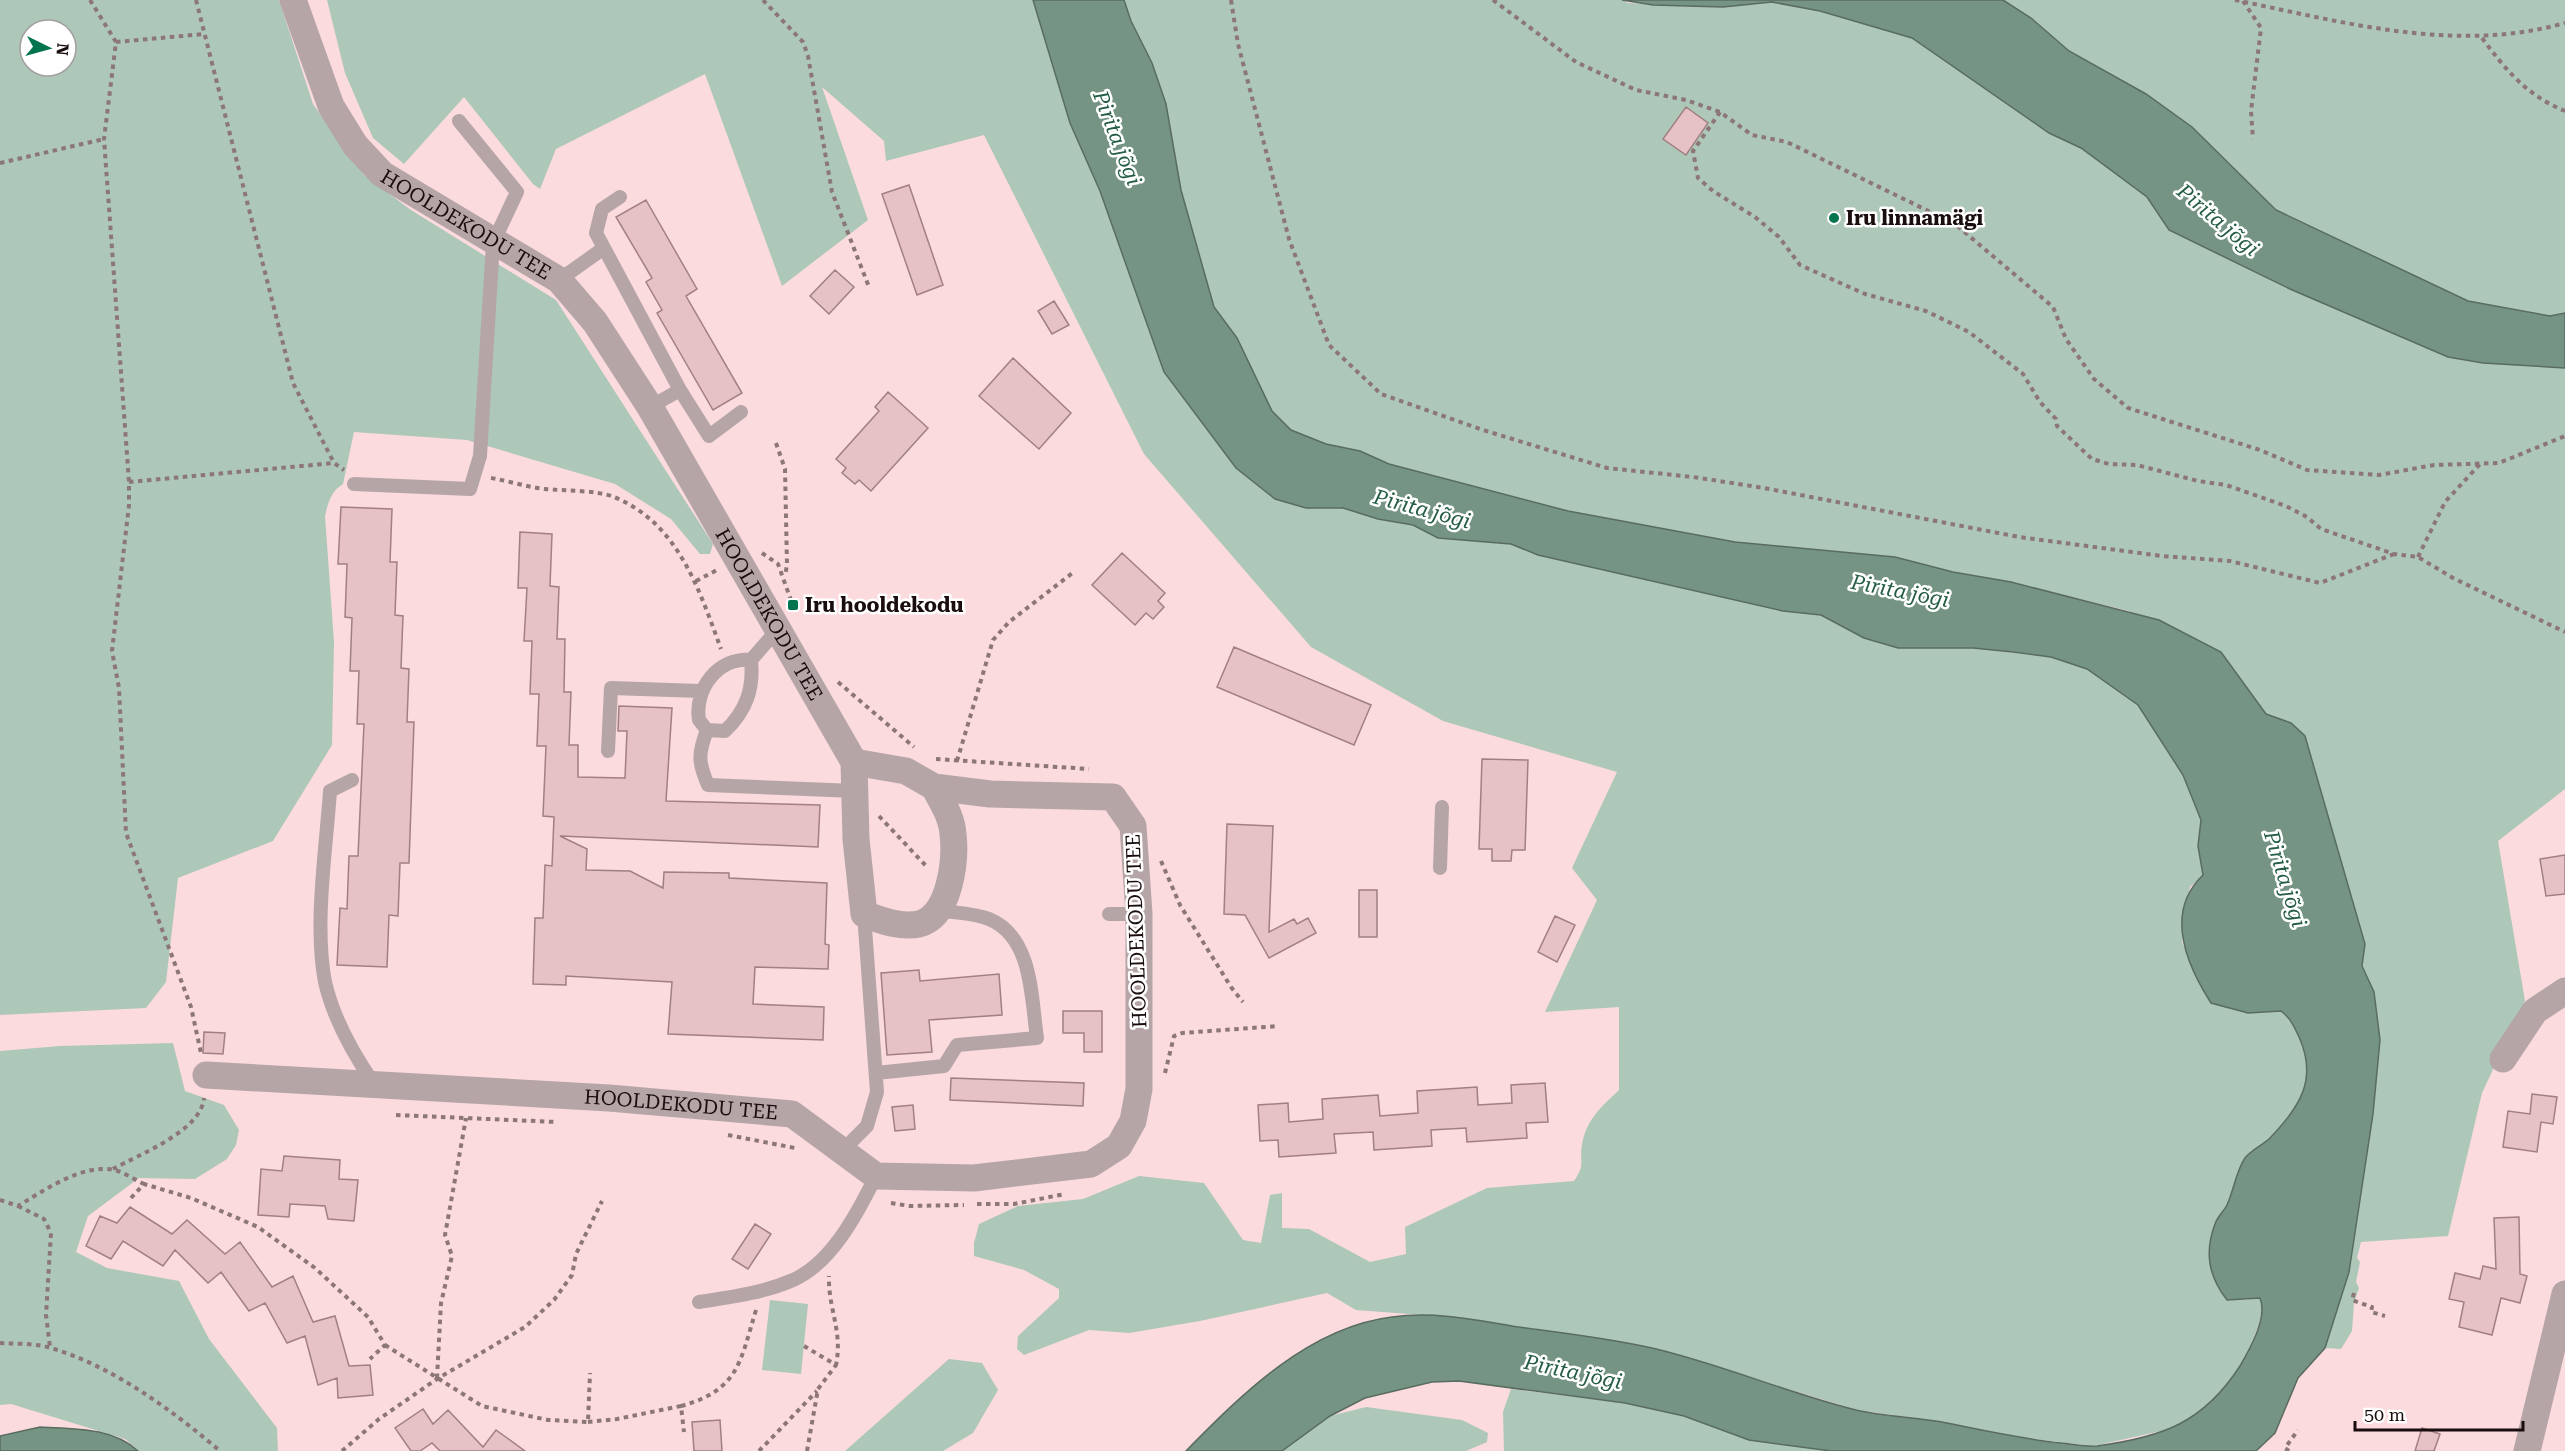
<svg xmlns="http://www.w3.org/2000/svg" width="2565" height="1451" viewBox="0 0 2565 1451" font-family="'Roboto Serif',serif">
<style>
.green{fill:#adc7b9;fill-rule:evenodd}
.water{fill:#759484;stroke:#596c61;stroke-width:1.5}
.building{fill:#e6c1c5;stroke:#a27f82;stroke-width:1.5}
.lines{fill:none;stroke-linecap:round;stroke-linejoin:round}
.path{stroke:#8c7678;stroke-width:4;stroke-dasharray:4.5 4.5;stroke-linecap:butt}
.service{stroke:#b6a5a7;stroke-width:14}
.minor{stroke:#b6a5a7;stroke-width:27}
.poi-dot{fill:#027550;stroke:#fff;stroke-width:2}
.labels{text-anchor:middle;stroke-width:5;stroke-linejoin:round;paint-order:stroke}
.poi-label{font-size:20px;font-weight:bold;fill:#190d0e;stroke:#fff;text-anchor:start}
.street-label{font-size:20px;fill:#190d0e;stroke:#fff}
.water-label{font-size:21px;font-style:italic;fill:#255d45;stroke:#fff}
</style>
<rect width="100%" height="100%" fill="#fbdbde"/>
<!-- green -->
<path class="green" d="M0,0H279L313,104L364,175L411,210L556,300L713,544L710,554H700L671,519L615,484L467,440L354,432L343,484C331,491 328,503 325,516L334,642L332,745L273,841L178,878L166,982L146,1008L0,1015ZM30,30H66V66H30Z
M327,0H1033L1070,123L1100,191L1164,372L1236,468L1306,508H1343L1378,519L1413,525L1438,538L1511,544L1538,555L1783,611L1821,615L1864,638L1898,648H1973L2051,657L2087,669L2138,705L2183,775L2201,820L2198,846L2203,875L2190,887L2183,917L2182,942L2211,1003L2248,1013L2281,1011C2291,1019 2294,1026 2299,1037C2318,1079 2300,1108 2270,1138C2263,1146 2250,1150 2245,1158C2236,1172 2234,1191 2227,1205C2218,1223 2214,1227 2209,1247L2244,1300L2260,1297L2263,1303L2259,1324L2248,1353L2227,1386L2202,1410L2179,1427L2094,1446L2013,1437L1935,1421L1858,1410L1650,1348L1449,1317L1356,1310L1327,1293L1200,1321L1129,1333L1089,1330L1024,1355L1017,1349L1018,1336L1059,1298V1289L1024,1270L974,1256V1243L979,1224L1018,1206L1083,1199L1139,1176L1204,1183L1243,1240L1261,1243L1270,1195L1282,1193V1228L1309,1229L1370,1262L1406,1254L1405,1227L1487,1188L1574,1181C1586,1164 1579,1163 1582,1145C1586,1120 1601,1107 1619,1090V1007L1545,1012L1597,900L1572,868L1617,772L1443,721L1311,647L1144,454L984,135L886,161L884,141L822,87L868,220L782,286L705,74L556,149L540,189L533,184L464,97L404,164L373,138L345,73Z
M1124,0H1622L1628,3L1723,7L1772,2L1820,11L1912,38L1925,45L2049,133L2081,148L2147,197L2169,230L2290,289L2366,322L2483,363L2565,368V789L2498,841L2525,1001L2482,1093L2448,1236L2361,1242L2357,1258L2360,1262L2356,1282L2359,1288L2354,1303L2352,1331L2341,1349L2325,1348L2349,1272L2373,1114L2380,1040L2374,992L2362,966L2365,944L2305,736L2291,723L2266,714L2246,690L2129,611L2011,582L1735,542L1568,511L1389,464L1360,451L1326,444L1291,430L1272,411L1237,338L1214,307L1181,190L1166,104L1152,63L1131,21Z
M2003,0H2565V313L2550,316L2468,301L2276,210L2192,127L2146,94L2069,51L2031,18Z
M173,1043L185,1091L224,1105L239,1130L236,1145L227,1159L195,1179L139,1178L88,1216L76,1252L107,1268L179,1281L209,1339L277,1428L278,1451H139L125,1439L11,1404L0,1405V1051L60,1046Z
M770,1300L808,1304L801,1374L762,1370Z
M949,1359L982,1363L998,1390L973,1433L943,1451H845Z
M1511,1389L1625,1403L1684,1416L1749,1440L1831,1451H1504L1503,1412Z
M1366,1407L1462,1420L1488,1433L1487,1442L1466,1451H1282L1330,1416Z"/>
<!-- water -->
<path class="water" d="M1033,0H1124L1131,21L1152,63L1166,104L1181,190L1214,307L1237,338L1272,411L1291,430L1326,444L1360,451L1389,464L1568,511L1735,542L1895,557L1953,572L2011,582L2159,620L2221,652L2266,714L2291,723L2305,736L2365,944L2362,966L2374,992L2380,1040L2373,1114L2349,1272L2325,1348L2298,1378L2275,1433L2256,1451H1831L1749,1440L1684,1416L1625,1403L1459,1381L1432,1382L1365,1398L1330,1416L1282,1451H1186C1242,1394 1309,1327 1392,1317C1434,1311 1477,1320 1519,1327C1563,1333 1608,1338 1652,1348C1721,1364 1787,1393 1856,1410C1886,1417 1917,1417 1947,1423C1985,1431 2022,1439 2061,1443C2073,1444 2086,1447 2097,1446C2163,1437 2203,1423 2240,1366C2250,1349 2268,1317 2260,1298L2227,1300C2209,1277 2204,1253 2215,1224C2217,1217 2224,1211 2227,1205C2234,1190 2236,1171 2245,1158C2251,1150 2263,1145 2270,1138C2300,1107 2318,1079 2299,1037C2294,1026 2291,1019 2281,1011L2248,1013L2211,1003C2186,964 2164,912 2203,875L2198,846L2201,820L2183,775L2138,705L2087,669L2051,657L2013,652L1973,648H1898L1864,638L1821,615L1783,611L1538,555L1511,544L1438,538L1413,525L1378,519L1343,508H1306L1275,499L1236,468L1164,372L1100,191L1070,123Z
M1622,0H2003L2031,18L2069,51L2146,94L2192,127L2276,210L2468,301L2550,316L2565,313V368L2483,363L2448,357L2290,289L2169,230L2147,197L2081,148L2049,133L1912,38L1820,11L1772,2L1723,7L1653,5Z
M40,1427C74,1429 112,1427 138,1451H0V1436Z"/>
<!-- building -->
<path class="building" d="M1686,107L1708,123L1686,155L1663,139Z
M909,185L943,285L917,295L882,194Z
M646,200L697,289L686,296L742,393L713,410L657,313L662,310L646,282L652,278L616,217Z
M835,270L854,287L829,314L810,296Z
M1054,301L1069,325L1052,334L1038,311Z
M1013,358L1071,413L1039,449L979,396Z
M888,392L928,428L871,491L859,480L855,484L842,473L846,468L836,459L879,411L875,407Z
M341,507L392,509L390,562H397L395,615L403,616L401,668L409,669L407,722H414L409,863H400L398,916L389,915L387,967L337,965L340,908L347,909L349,856H358L364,724H357L359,671H350L352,618L345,617L347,564H338Z
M520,532L552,534L550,586L559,587L557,639H565L564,692H571L569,745H578V777L625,778L627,731H618L619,706L672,708L666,801L820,805L818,847L560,836L587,849L586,870L630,871L663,888L664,872L729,873V878L827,883L825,944L829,945L828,969L755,967L753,1004L824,1007L823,1040L668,1034L672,982L566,976V985L533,984L535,918H543L545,865L552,866L554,817L543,816L546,746H537L539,694H530L532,641H524L527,588H518Z
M1122,553L1165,593L1158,601L1164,607L1153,619L1146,613L1135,625L1092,585Z
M1234,647L1371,705L1354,745L1217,687Z
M1482,759L1528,760L1525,850H1512L1511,861H1492V849H1479Z
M1227,824L1273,826L1269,932L1294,919L1297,924L1308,918L1316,933L1269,958L1245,915L1224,914Z
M2565,855V894L2546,896L2540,859Z
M1359,890H1377V937H1359Z
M1555,916L1575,925L1557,962L1538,952Z
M919,970L920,981L999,974L1002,1015L929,1020L932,1052L887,1055L881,973Z
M1063,1011H1102V1052H1084V1033H1063Z
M204,1032L225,1033L223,1054L203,1053Z
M951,1078L1084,1083L1083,1106L950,1100Z
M1545,1083L1548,1122L1526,1123L1527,1138L1467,1142L1466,1128L1431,1130L1432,1146L1374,1150L1373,1132L1334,1134L1336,1153L1279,1157L1278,1140L1260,1141L1258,1105L1288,1103L1289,1122L1323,1119L1322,1099L1378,1095L1380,1116L1418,1113L1417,1091L1477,1087L1478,1105L1512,1103L1511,1085Z
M2532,1094L2557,1097L2553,1124L2541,1122L2537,1152L2503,1147L2508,1111L2530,1114Z
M913,1105L915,1129L895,1131L892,1107Z
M284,1156L340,1160L339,1179L358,1180L354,1221L328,1219L325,1206L290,1204L289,1217L258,1215L261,1169L282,1171Z
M130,1207L172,1234L187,1220L225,1254L240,1242L272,1287L293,1276L313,1322L335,1316L349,1366L370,1365L373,1395L338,1398L337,1378L318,1385L305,1336L287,1343L265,1303L249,1311L221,1272L208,1283L175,1250L163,1266L123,1241L111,1259L86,1246L100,1216L117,1223Z
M2519,1217L2520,1274L2527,1276L2520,1303L2501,1298L2492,1335L2459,1327L2464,1302L2449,1299L2455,1273L2480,1279L2483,1266L2496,1269L2494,1218Z
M755,1224L771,1234L748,1269L732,1259Z
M423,1409L433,1424L448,1410L483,1447L496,1430L525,1451H440L432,1443L420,1451H411L395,1428Z
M720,1420L722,1451H694L692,1422Z
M2422,1428L2440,1434L2434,1451H2415Z"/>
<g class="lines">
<!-- path -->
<path class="path" d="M90,0L116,42L104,139L129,482V505L112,651L119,688L126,833L191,1007L201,1053
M196,0L293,383L334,463L344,470
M763,0L803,42L808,56L832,192L869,287
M1231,0L1238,44L1289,239L1329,345L1381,394L1483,430L1607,468L1693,477L1764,488L2019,537L2162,556L2230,561L2320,583L2394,554
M1493,0L1576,62L1636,90L1686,100L1720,112L1752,135L1787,142L1955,224L2053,307L2066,339L2094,379L2128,408L2260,450L2307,470L2379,475L2434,465L2499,463L2565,436
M2235,0C2343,22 2456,54 2565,23
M2243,1L2261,28L2251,111L2253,139
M2482,38C2506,70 2526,95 2565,111
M116,42L204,34
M1720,112L1693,151L1698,178L1713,191L1755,217L1779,237L1800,265L1865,294L1926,311L1969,332L2023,374L2040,402L2056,419L2057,426L2092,459L2109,464L2137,465L2198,481L2226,485L2286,506L2307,517L2321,529L2394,554L2418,557L2453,578L2565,632
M0,163L104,139
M776,443L785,469L787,565L785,576
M491,478C509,481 527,487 545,489C565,491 597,490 614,497C678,523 699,589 721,649
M129,482L334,463
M762,553L778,564L792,603
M2418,557L2445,502L2480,464
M696,581L717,570
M838,682L914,747
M936,759L1089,769
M957,761L993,640L1009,622L1075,571
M879,816L928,868
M1161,861L1180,905L1231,987L1243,1002
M1165,1073L1174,1036L1182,1033L1279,1026
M396,1115L557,1122
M728,1135L795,1148
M113,1169C140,1154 201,1131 204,1098
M131,1198L144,1184L191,1198L258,1227L315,1268L368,1317L385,1345L370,1359
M0,1200L18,1206C43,1191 83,1163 114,1170C124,1172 135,1180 144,1184
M891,1203L910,1206L964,1205
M977,1204H1014L1065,1194
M18,1206L44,1219L51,1233L46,1315L50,1347
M2354,1293L2352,1300L2372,1307L2371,1312L2385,1316
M0,1343C16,1344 35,1343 51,1348C112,1366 172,1410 220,1451
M385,1345L482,1406L548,1420L588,1422L590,1373
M804,1346L836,1365C843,1331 828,1309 829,1276
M437,1378L441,1303L452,1256L445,1235L466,1118
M681,1406C739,1390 740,1362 756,1310
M588,1422L617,1419L681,1406L684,1432
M342,1451L379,1419L437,1379L525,1327L554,1300L572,1275L576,1254L602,1201
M759,1451L817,1391
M807,1451L818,1389L836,1365
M2289,1451L2285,1448L2298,1430"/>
<!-- service -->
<path class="service" d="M620,197L602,209L596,233L680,390L709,436L741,412
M559,280L604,248
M650,407L680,390
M354,484L470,489L480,456L493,243L517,192L459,121
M751,660C754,689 746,711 725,731L707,730L699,720C694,689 718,657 751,660L779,628
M707,730C698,754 698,762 708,785L855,791
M608,751L611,688L700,691
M352,780L330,791C326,850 314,925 325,982C333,1017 354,1055 374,1084
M1440,868L1442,807
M1109,914H1139
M876,1073L944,1066L957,1045L1037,1038C1031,998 1033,937 989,919C974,913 954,913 938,910
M842,1151L867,1126L877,1092L864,914
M699,1302C731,1297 763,1293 793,1280C832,1263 858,1212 876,1176"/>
<!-- minor -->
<g class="minor">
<path id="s1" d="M293,0L331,106L355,145L382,174L559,280L595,322L650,407L854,762L856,839L864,914C880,920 900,928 919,924C950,916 956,861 953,834C952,817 942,802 934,787"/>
<path d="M2503,1059L2535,1011L2565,991"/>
<path id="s2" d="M206,1075L609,1098L792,1114L876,1176L974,1178L1091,1164L1119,1146L1133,1121L1139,1089V914L1133,826L1113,797L990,794L934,787L906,771L854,762"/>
<path d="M2527,1451L2565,1294"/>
</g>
</g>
<!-- markers -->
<g class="poi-dot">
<circle cx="1834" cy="218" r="6"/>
<rect x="787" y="599" width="12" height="12" rx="3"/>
</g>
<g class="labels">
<!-- poi labels -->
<g class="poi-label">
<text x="1846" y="225">Iru linnamägi</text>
<text x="805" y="612">Iru hooldekodu</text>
</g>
<!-- street labels -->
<g class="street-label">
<text dy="7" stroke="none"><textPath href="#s1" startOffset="296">HOOLDEKODU TEE</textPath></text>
<text dy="7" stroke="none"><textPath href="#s1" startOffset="800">HOOLDEKODU TEE</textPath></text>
<text transform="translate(1136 931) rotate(-92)" y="7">HOOLDEKODU TEE</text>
<text dy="7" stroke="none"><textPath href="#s2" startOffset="476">HOOLDEKODU TEE</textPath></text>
</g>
<!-- water labels -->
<g class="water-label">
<text transform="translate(1117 138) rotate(69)" y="7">Pirita jõgi</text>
<text transform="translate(2218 220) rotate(40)" y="7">Pirita jõgi</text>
<text transform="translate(1422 509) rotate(15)" y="7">Pirita jõgi</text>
<text transform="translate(1900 591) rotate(11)" y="7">Pirita jõgi</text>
<text transform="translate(2285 879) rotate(73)" y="7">Pirita jõgi</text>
<text transform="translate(1573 1372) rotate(12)" y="7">Pirita jõgi</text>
</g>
</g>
<!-- north arrow -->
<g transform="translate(48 48) rotate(95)"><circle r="28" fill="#ffffff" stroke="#a39e9f" stroke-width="1.5"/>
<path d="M0-4.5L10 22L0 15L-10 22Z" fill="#027550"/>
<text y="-9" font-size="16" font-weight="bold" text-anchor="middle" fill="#190d0e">N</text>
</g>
<!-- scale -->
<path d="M2355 1421v9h168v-9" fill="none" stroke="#190d0e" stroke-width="3"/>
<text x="2364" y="1421" font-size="18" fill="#190d0e" stroke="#ffffff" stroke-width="4.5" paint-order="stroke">50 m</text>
</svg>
